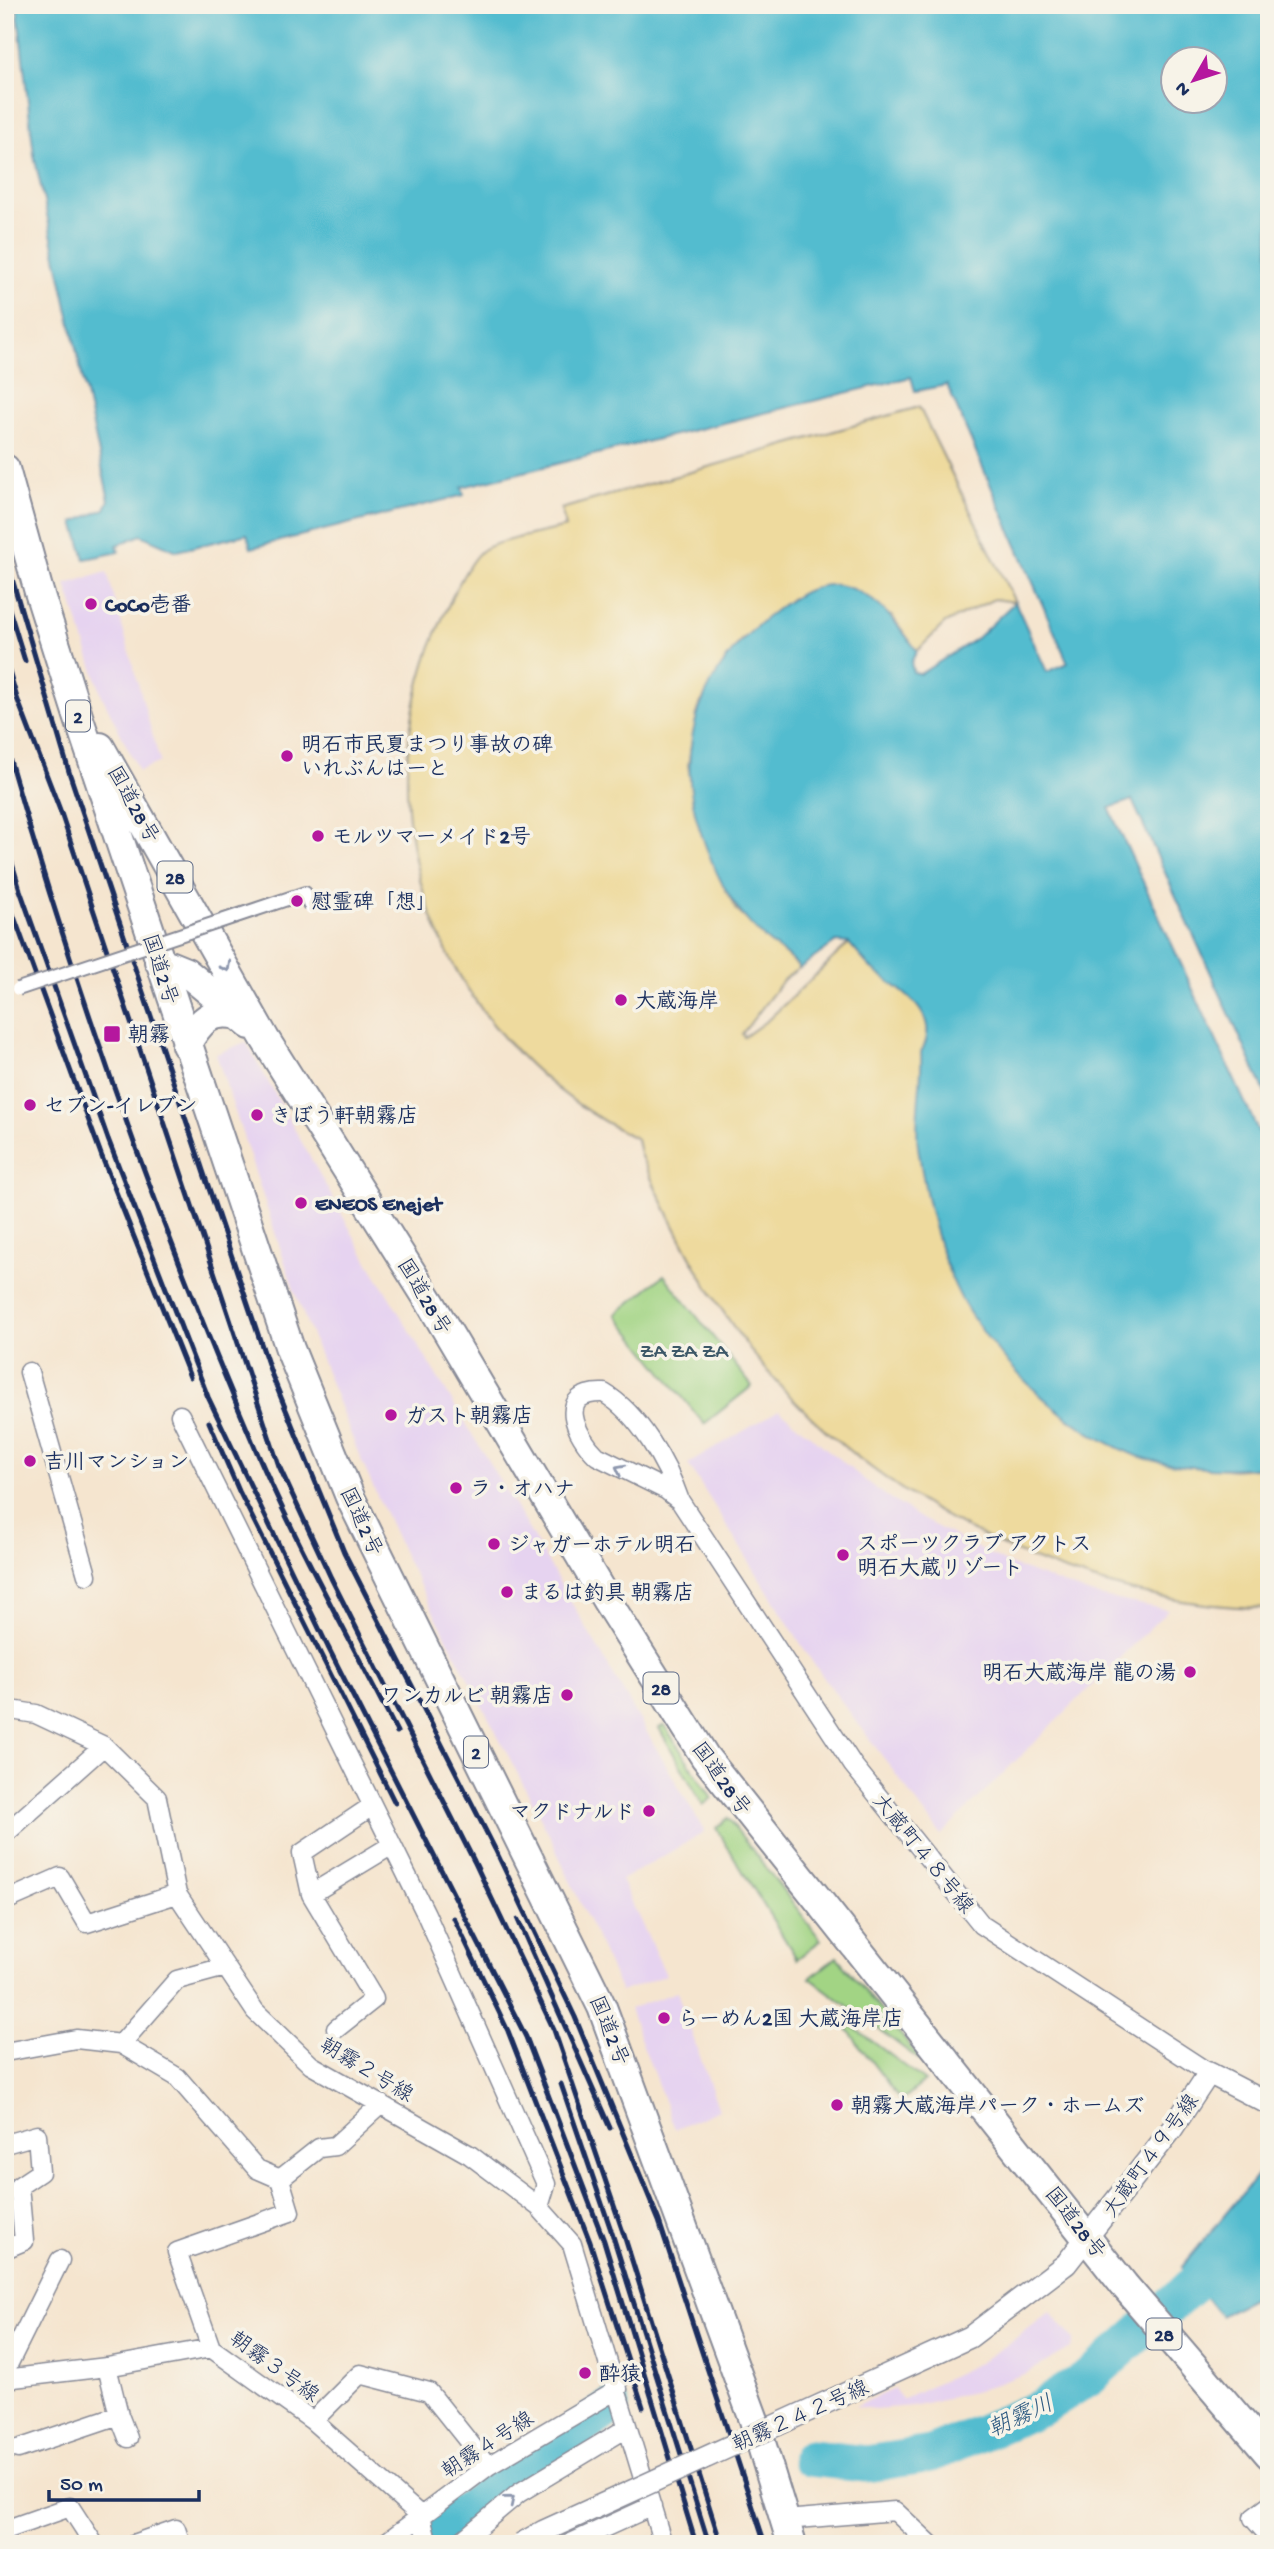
<svg xmlns="http://www.w3.org/2000/svg" width="1274" height="2549" viewBox="0 0 1274 2549" font-family="'Gochi Hand','Klee One',sans-serif">
<style>
.built{fill:#e6d3f0}
.green{fill:#a2d484;stroke:#5e8271;stroke-width:2}
.sand{fill:#eeda9e;stroke:#84847e;stroke-width:2}
.water{fill:#53bccf;stroke:#377696;stroke-width:2;fill-rule:evenodd}
.pier{fill:#f5e5cf}
.lines{fill:none;stroke-linecap:round;stroke-linejoin:round}
.river{stroke:#53bccf;stroke-width:37}
.minor-casing{stroke:#888a96;stroke-width:21}
.tertiary-casing{stroke:#888a96;stroke-width:24}
.trunk-casing{stroke:#888a96;stroke-width:32}
.minor{stroke:#fff;stroke-width:18}
.tertiary{stroke:#fff;stroke-width:21}
.trunk{stroke:#fff;stroke-width:28}
.rail{stroke:#1b2f5e;stroke-width:5}
.pedestrian-bridge-casing{stroke:#888a96;stroke-width:16;stroke-linecap:butt}
.tertiary-bridge-casing{stroke:#888a96;stroke-width:24;stroke-linecap:butt}
.pedestrian-bridge{stroke:#fff;stroke-width:12}
.tertiary-bridge{stroke:#fff;stroke-width:21}
.oneway{stroke:#8d97ae}
.poi-dot{fill:#b5179e;stroke:#f7f3e8;stroke-width:2.5}
.labels{text-anchor:middle;stroke-width:7;stroke-linejoin:round;paint-order:stroke}
.shield{fill:#f7f3e8;stroke:#5d6a87;stroke-width:2}
.shield-label{font-size:19px;font-weight:bold;fill:#1b2f5e}
.poi-label{font-size:21px;font-weight:bold;fill:#1b2f5e;stroke:#f7f3e8;text-anchor:start}
.street-label{font-size:21px;fill:#1b2f5e;stroke:#f7f3e8}
.park-label{font-size:21px;fill:#3d5868;stroke:#f7f3e8}
.water-label{font-size:23px;font-style:italic;fill:#2c5980;stroke:#f7f3e8}
</style>
<rect width="100%" height="100%" fill="#f7f3e8"/>
<filter id="ink" filterUnits="userSpaceOnUse"><feTurbulence type="fractalNoise" baseFrequency=".0143" numOctaves="2"/><feDisplacementMap in="SourceGraphic" scale="14" xChannelSelector="R" yChannelSelector="G"/><feConvolveMatrix kernelMatrix="1 2 1 2 8 2 1 2 1" color-interpolation-filters="sRGB"/></filter>
<filter id="wash" filterUnits="userSpaceOnUse"><feTurbulence type="fractalNoise" baseFrequency=".00686" numOctaves="4" result="noise"/><feDisplacementMap in="SourceGraphic" scale="28" xChannelSelector="R" yChannelSelector="G"/><feGaussianBlur stdDeviation="1.57" result="paint"/><feColorMatrix in="noise" values="0 0 0 0 0 0 0 0 0 0 0 0 0 0 0 0 0 1.4 0 .05"/><feComposite in="paint" operator="in"/></filter>
<g filter="url(#wash)">
<rect width="100%" height="100%" fill="#f5e5cf"/>
<!-- built -->
<path class="built" d="M107,572L160,762L139,771L102,696L66,584Z
M246,1042L370,1265L515,1506L705,1832L621,1880L666,1975L621,1992L547,1830L404,1555L361,1460L295,1293L216,1054Z
M779,1410L877,1490L922,1519L1006,1563L1093,1595L1168,1610L941,1835L813,1663L688,1464Z
M677,1992L719,2110L675,2129L629,2009Z
M1050,2312L1074,2340L1071,2348L1027,2373L973,2392L912,2406L875,2409L855,2406L894,2389L902,2399L972,2366L1007,2345Z"/>
<!-- green -->
<path class="green" d="M664,1275L752,1386L704,1424L616,1314Z
M664,1725L712,1798L703,1805L659,1728Z
M728,1818L821,1940L797,1959L716,1828Z
M837,1957L925,2064L810,1978Z
M836,2014L925,2081L901,2101Z"/>
<!-- sand -->
<path class="sand" d="M919,407L1015,602L994,599L945,623L917,651L892,616L792,598L740,641L698,707L688,765L699,827L720,879L737,911L800,968L784,979L742,1034L744,1037L769,1019L849,943C856,951 863,960 871,967C888,982 920,997 926,1020C931,1037 921,1050 922,1067L1015,1370L1068,1419L1132,1454L1160,1461L1234,1470L1269,1467V1608C1080,1608 868,1502 752,1352C705,1292 672,1224 640,1154L637,1139C452,1049 360,842 431,646C439,625 466,560 484,549C498,540 547,532 566,527L561,509Z"/>
<!-- water -->
<path class="water" d="M17,5H1269V1101L1132,800L1109,808L1259,1133L1269,1129V1467C1226,1470 1173,1470 1132,1454C1068,1428 1012,1375 973,1318C942,1273 926,1200 918,1147C914,1116 923,1083 921,1052C945,1012 896,989 871,968C863,960 856,951 849,943L836,942L800,968C788,954 773,947 760,934C730,906 713,869 700,830C671,742 704,665 775,611C792,598 815,582 838,585C874,591 897,623 917,651L911,662L913,672L920,674L977,638L1015,602L1047,672L1068,663L947,385L915,391L911,377L462,487L464,495L251,548L247,534L177,551L141,535L117,545L119,552L85,559L74,522L105,509L109,500L34,155ZM1172,60H1214V102H1172Z
M1269,2161V2290L1220,2316L1181,2268Z"/>
<!-- pier -->
<path class="pier" d="M1179,2265L1194,2284L1222,2319H1218L1178,2270Z"/>
<g class="lines">
<!-- river -->
<path class="river" d="M810,2458L866,2464L931,2454L1042,2407L1091,2376L1194,2284
M418,2544L611,2407"/>
</g>
</g>
<g filter="url(#ink)">
<g class="lines">
<defs>
<path id="minor" d="M29,1372L87,1575
M180,1415L426,1914L546,2184L539,2207
M680,1501L666,1490L597,1456C576,1436 554,1391 604,1393C639,1414 667,1463 680,1501L853,1765L982,1925L1209,2073
M5,1709L36,1714L104,1746L157,1798L177,1894L255,2011L311,2065L470,2155L539,2207L572,2244L663,2544
M5,1834L104,1746
M311,1894L302,1853L372,1806
M5,1901L60,1877L87,1923L177,1894
M225,1967L177,1980L121,2044L177,2077L257,2169L280,2179
M336,2029L374,1999L311,1894L392,1845
M5,2052L76,2039L121,2044
M381,2104L335,2146L319,2148L280,2179L290,2212L177,2252L211,2348L313,2421L421,2516L428,2544
M5,2144L37,2135L40,2172L19,2186L24,2241L5,2249
M5,2371L60,2260
M5,2379L107,2367
M119,2415L128,2438
M313,2421L360,2374L429,2392L488,2466
M18,2449L119,2415L107,2367L211,2348
M1269,2506L1253,2518L1269,2536
M785,2520L895,2511L930,2544
M5,2530L70,2507L94,2544
M133,2544L176,2529L181,2544
M384,2544L488,2466L618,2389
M458,2544L519,2493L627,2428
M569,2544L652,2506"/>
<path id="tertiary" d="M1066,2264L1172,2129L1209,2073L1269,2104"/>
<path id="trunk" d="M5,469L39,592L79,719L290,1349L350,1497L602,2007L754,2420L792,2544
M100,747L265,1039L430,1302L607,1601L705,1757L1124,2285L1269,2454
M159,961L186,972L250,1025
M186,1045C200,1021 210,1009 238,1015"/>
</defs>
<!-- minor casing -->
<use href="#minor" class="minor-casing"/>
<!-- tertiary casing -->
<use href="#tertiary" class="tertiary-casing"/>
<!-- trunk casing -->
<use href="#trunk" class="trunk-casing"/>
<!-- minor -->
<use href="#minor" class="minor"/>
<!-- tertiary -->
<use href="#tertiary" class="tertiary"/>
<!-- trunk -->
<use href="#trunk" class="trunk"/>
<!-- rail -->
<path class="rail" d="M5,555L70,775L271,1373L344,1552L495,1849L575,2017L659,2221L765,2544
M5,596L25,661
M5,657L17,698L60,810L279,1466L331,1578L474,1861L554,2030L624,2235L721,2544
M5,743C73,984 157,1220 256,1450C297,1546 350,1639 397,1732
M5,840L20,890L108,1139L208,1397L328,1647L526,2037L604,2241L696,2544
M5,892L102,1157L190,1377
M209,1422L239,1491L395,1803
M454,1918L508,2031L590,2242L643,2407
M518,1920L610,2128
M561,2084L612,2233L709,2544"/>
<defs>
<path id="pedestrian-bridge" d="M18,989L305,893L311,908"/>
<path id="tertiary-bridge" d="M521,2544L544,2531L970,2337L1066,2264"/>
</defs>
<!-- pedestrian-bridge casing -->
<use href="#pedestrian-bridge" class="pedestrian-bridge-casing"/>
<!-- tertiary-bridge casing -->
<use href="#tertiary-bridge" class="tertiary-bridge-casing"/>
<!-- pedestrian-bridge -->
<use href="#pedestrian-bridge" class="pedestrian-bridge"/>
<!-- tertiary-bridge -->
<use href="#tertiary-bridge" class="tertiary-bridge"/>
</g>
<!-- one-way arrows -->
<defs><path id="oneway-chevron" d="M-2-3.5L2.5 0L-2 3.5" fill="none" stroke-width="1.6" stroke-linecap="round" stroke-linejoin="round" transform="scale(1.75)"/></defs>
<g class="oneway">
<use href="#oneway-chevron" transform="translate(226 967) rotate(61)"/>
<use href="#oneway-chevron" transform="translate(620 1469) rotate(-152)"/>
<use href="#oneway-chevron" transform="translate(510 2500) rotate(-39)"/>
</g>
</g>
<!-- markers -->
<g class="poi-dot">
<circle cx="91" cy="604" r="7"/>
<circle cx="287" cy="756" r="7"/>
<circle cx="318" cy="836" r="7"/>
<circle cx="297" cy="901" r="7"/>
<circle cx="621" cy="1000" r="7"/>
<rect x="103" y="1025" width="18" height="18" rx="3.5"/>
<circle cx="30" cy="1105" r="7"/>
<circle cx="257" cy="1115" r="7"/>
<circle cx="301" cy="1203" r="7"/>
<circle cx="391" cy="1415" r="7"/>
<circle cx="30" cy="1461" r="7"/>
<circle cx="456" cy="1488" r="7"/>
<circle cx="494" cy="1544" r="7"/>
<circle cx="843" cy="1555" r="7"/>
<circle cx="507" cy="1592" r="7"/>
<circle cx="1190" cy="1672" r="7"/>
<circle cx="567" cy="1695" r="7"/>
<circle cx="649" cy="1811" r="7"/>
<circle cx="664" cy="2018" r="7"/>
<circle cx="837" cy="2105" r="7"/>
<circle cx="585" cy="2373" r="7"/>
</g>
<g class="labels">
<!-- shield labels -->
<g class="shield">
<rect x="66" y="700.5" width="24" height="31" rx="5"/>
<rect x="157.5" y="861.5" width="35" height="31" rx="5"/>
<rect x="643.5" y="1672.5" width="35" height="31" rx="5"/>
<rect x="464" y="1736.5" width="24" height="31" rx="5"/>
<rect x="1146.5" y="2318.5" width="35" height="31" rx="5"/>
</g>
<g class="shield-label">
<text x="78" y="723">2</text>
<text x="175" y="884">28</text>
<text x="661" y="1695">28</text>
<text x="476" y="1759">2</text>
<text x="1164" y="2341">28</text>
</g>
<!-- poi labels -->
<g class="poi-label">
<text x="105" y="611">CoCo壱番</text>
<text x="301" y="751">明石市民夏まつり事故の碑<tspan x="301" dy="24">いれぶんはーと</tspan></text>
<text x="332" y="843">モルツマーメイド2号</text>
<text x="311" y="908">慰霊碑「想」</text>
<text x="635" y="1007">大蔵海岸</text>
<text x="128" y="1041">朝霧</text>
<text x="44" y="1112">セブン-イレブン</text>
<text x="271" y="1122">きぼう軒朝霧店</text>
<text x="315" y="1210">ENEOS Enejet</text>
<text x="405" y="1422">ガスト朝霧店</text>
<text x="44" y="1468">吉川マンション</text>
<text x="470" y="1495">ラ・オハナ</text>
<text x="857" y="1550">スポーツクラブ アクトス<tspan x="857" dy="24">明石大蔵リゾート</tspan></text>
<text x="508" y="1551">ジャガーホテル明石</text>
<text x="521" y="1599">まるは釣具 朝霧店</text>
<text x="1176" y="1679" text-anchor="end">明石大蔵海岸 龍の湯</text>
<text x="553" y="1702" text-anchor="end">ワンカルビ 朝霧店</text>
<text x="635" y="1818" text-anchor="end">マクドナルド</text>
<text x="678" y="2025">らーめん2国 大蔵海岸店</text>
<text x="851" y="2112">朝霧大蔵海岸パーク・ホームズ</text>
<text x="599" y="2380">酔猿</text>
</g>
<!-- street labels -->
<g class="street-label">
<text transform="translate(134 804) rotate(61)" y="7">国道28号</text>
<text transform="translate(161 969) rotate(72)" y="7">国道2号</text>
<text transform="translate(425 1296) rotate(59)" y="7">国道28号</text>
<text transform="translate(362 1521) rotate(65)" y="7">国道2号</text>
<text transform="translate(722 1778) rotate(54)" y="7">国道28号</text>
<text transform="translate(924 1853) rotate(51)" y="7">大蔵町４８号線</text>
<text transform="translate(610 2030) rotate(68)" y="7">国道2号</text>
<text transform="translate(367 2069) rotate(31)" y="7">朝霧２号線</text>
<text transform="translate(1150 2155) rotate(-54)" y="7">大蔵町４９号線</text>
<text transform="translate(1076 2222) rotate(52)" y="7">国道28号</text>
<text transform="translate(275 2366) rotate(36)" y="7">朝霧３号線</text>
<text transform="translate(800 2415) rotate(-24)" y="7">朝霧２４２号線</text>
<text transform="translate(487 2444) rotate(-33)" y="7">朝霧４号線</text>
</g>
<!-- park labels -->
<g class="park-label">
<text x="684" y="1357">ZA ZA ZA</text>
</g>
<!-- water labels -->
<g class="water-label">
<text transform="translate(1020 2415) rotate(-25)" y="8">朝霧川</text>
</g>
</g>
<!-- margin -->
<rect width="1274" height="2549" fill="none" stroke="#f7f3e8" stroke-width="28"/>
<!-- north arrow -->
<g transform="translate(1194 80) rotate(231)"><circle r="33" fill="#f7f3e8" stroke="#9fa5b1" stroke-width="2"/>
<path d="M0-5L12 26L0 18L-12 26Z" fill="#b5179e"/>
<text y="-10" font-size="19" font-weight="bold" text-anchor="middle" fill="#1b2f5e">N</text>
</g>
<!-- scale -->
<path d="M49 2490v10h150v-10" fill="none" stroke="#1b2f5e" stroke-width="3.5"/>
<text x="60" y="2490" font-size="21" fill="#1b2f5e" stroke="#f7f3e8" stroke-width="5" paint-order="stroke">50 m</text>
</svg>
